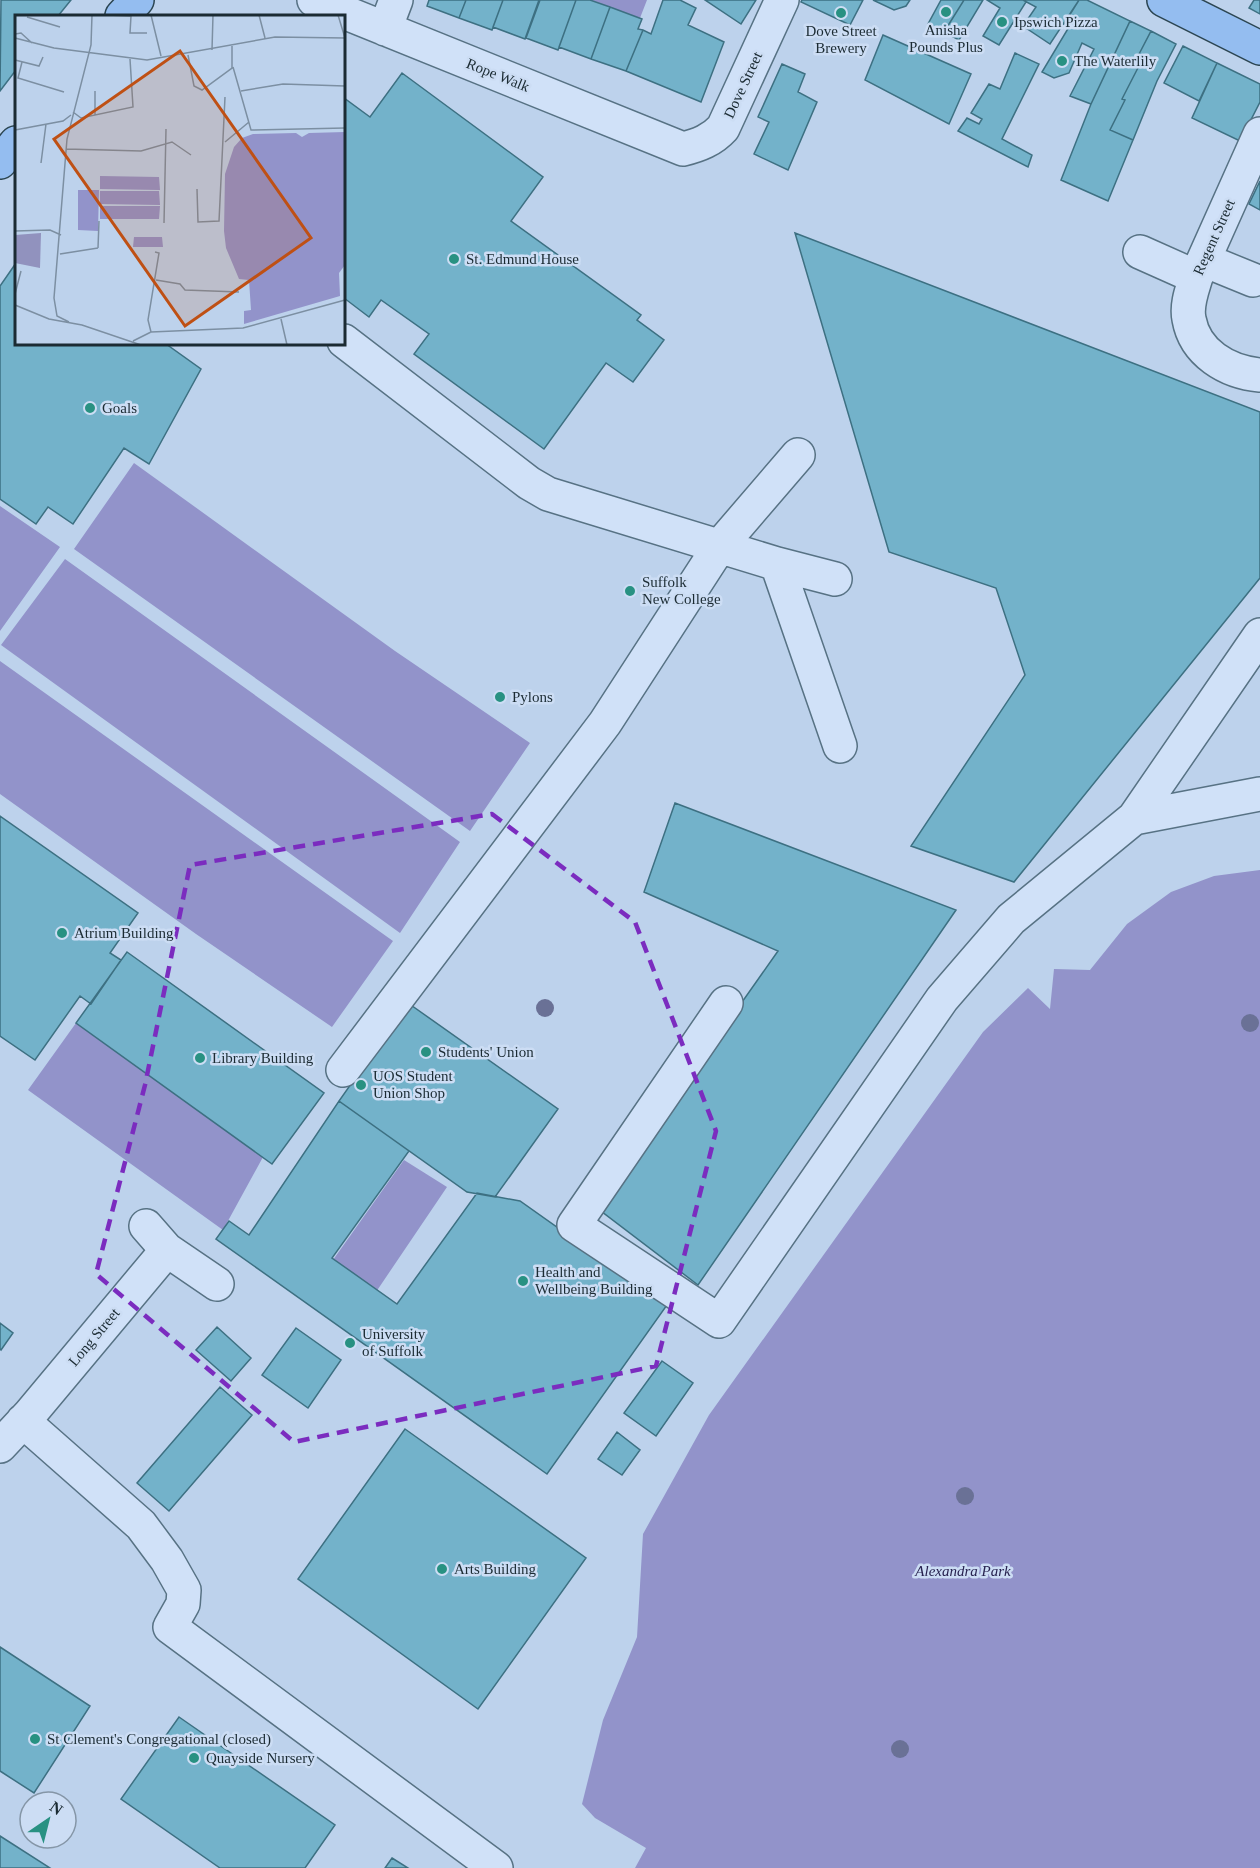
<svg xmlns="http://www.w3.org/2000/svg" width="1260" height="1868" viewBox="0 0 1260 1868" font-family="'Times New Roman',serif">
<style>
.green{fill:#9293ca}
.building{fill:#73b2ca;stroke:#3d7082;stroke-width:1.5}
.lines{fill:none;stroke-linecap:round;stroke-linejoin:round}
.minor-casing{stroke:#577284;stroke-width:36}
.major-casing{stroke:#2b4551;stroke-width:36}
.minor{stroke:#d0e1f8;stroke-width:33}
.major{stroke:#94bdf0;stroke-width:33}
.tree{fill:#6a7196}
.marked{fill:none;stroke:#7b2cbf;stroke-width:4.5;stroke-dasharray:12 8;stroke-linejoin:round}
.poi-dot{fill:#289182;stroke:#ccddf4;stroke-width:2}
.labels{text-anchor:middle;stroke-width:5;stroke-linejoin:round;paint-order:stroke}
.poi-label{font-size:15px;fill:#1b2b33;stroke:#ccddf4;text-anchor:start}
.street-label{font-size:15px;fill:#1b2b33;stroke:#ccddf4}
.park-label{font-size:15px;font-style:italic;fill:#27224f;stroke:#ccddf4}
.inset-road{fill:none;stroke:#7c8fa2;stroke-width:1.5}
.view{fill:#bf5014;fill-opacity:0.15;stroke:#bf5014;stroke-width:3}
.inset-edge{fill:none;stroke:#1b2b33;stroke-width:3}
</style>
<rect width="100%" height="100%" fill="#bdd2ec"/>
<!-- green -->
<path class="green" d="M590,0H647L640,18Z
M134,463L395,651L530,743L470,831L74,549Z
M0,506L60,547L0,631Z
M65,559L460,842L400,933L1,645Z
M0,661L393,941L332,1027L196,934L0,794Z
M1260,870V1868H635L646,1848L595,1818L582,1804L603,1720L637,1637L643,1534L709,1415L983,1032L1028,988L1050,1009L1054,969L1090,970L1127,924L1171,892L1214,876Z
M76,1023L263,1157L223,1230L28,1090Z
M404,1160L447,1187L376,1292L333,1260Z"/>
<!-- building -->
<path class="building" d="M1,0H71L58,16H16V70L0,91Z
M429,0H466L459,18L427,6Z
M466,0H503L492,30L459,18Z
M503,0H539L525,39L493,27Z
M540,0H576L558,50L526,38Z
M576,0H590L610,7L591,59L559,47Z
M663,0H680L696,8L688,25L724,42L701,102L626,71L643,30L651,34Z
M705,0H756L741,24Z
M802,0H863L850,25L801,2Z
M873,0H910L906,6L894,10Z
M941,0H964L944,32L928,24Z
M964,0H983L959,40L944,32Z
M987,0H1023L1026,2L999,45L983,36L1000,8Z
M1023,0H1079L1050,44L1023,26L1036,7Z
M1079,0H1087L1130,21L1091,104L1070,96L1094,49L1082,43L1069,73L1054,78L1042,72L1069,27L1064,24Z
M1254,0H1260V14L1249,8Z
M610,7L642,19L638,29L643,30L626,71L591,59Z
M1130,21L1151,31L1138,56L1143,58L1122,99L1125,100L1110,130L1133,140L1108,201L1061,180L1091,104Z
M1151,31L1176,44L1157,81L1133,140L1110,130L1125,100L1122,99L1143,58L1138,56Z
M883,35L971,74L949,124L865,80Z
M1183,46L1217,63L1199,101L1164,83Z
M1015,53L1039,64L1002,139L1032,155L1028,167L958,131L967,118L979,124L982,119L971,113L989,84L1000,89Z
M1217,63L1260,84V102L1240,141L1192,118Z
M782,64L805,74L798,92L817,102L788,170L754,154L769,122L758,117Z
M402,73L543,177L511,221L641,315L637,320L664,340L633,382L606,363L544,449L414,354L429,334L381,300L369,317L344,298V98L370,117Z
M1260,181V210L1249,204Z
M795,233L1260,412V578L1014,882L911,846L1025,675L996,588L889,552Z
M16,263V344H166L201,369L149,464L124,448L73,524L48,507L36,524L0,499V286Z
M675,803L956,910L698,1285L597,1208L778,951L644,892Z
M0,816L138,913L110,953L121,960L91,1004L80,996L35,1060L0,1036Z
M127,952L324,1093L272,1164L76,1023Z
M408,1003L558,1109L495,1197L467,1192L339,1101Z
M339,1101L409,1151L332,1258L397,1304L477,1193L520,1201L667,1305L547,1474L216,1239L229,1221L249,1235Z
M0,1323L13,1333L1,1350L0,1349Z
M217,1327L251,1358L231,1381L196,1350Z
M296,1328L341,1360L308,1408L262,1375Z
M662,1361L693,1383L656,1436L624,1413Z
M220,1387L252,1415L169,1511L137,1483Z
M405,1429L586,1558L478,1709L298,1579Z
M617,1432L640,1450L622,1475L598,1459Z
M0,1647L90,1706L34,1793L0,1771Z
M179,1717L335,1825L305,1868H220L121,1799Z
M0,1836L50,1868H0Z
M392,1858L408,1868H385Z"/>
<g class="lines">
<defs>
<path id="minor" d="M314,0L683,149C699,145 712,140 723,128L782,0
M385,29L396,0
M1260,134L1196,277C1192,290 1186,305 1189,319C1195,353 1227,372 1260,375
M1140,252L1196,277
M1204,260L1253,280
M344,341L529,483L548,494L777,564L840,746
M777,564L835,579
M1134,818L1260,794
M726,1003L574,1225L719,1321L942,999L1011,919L1134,818L1260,635
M343,1070L605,723L719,547L798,455
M167,1250L217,1284
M23,1421L141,1525L167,1560L184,1590L183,1604L170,1627L496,1868
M0,1446L30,1414L167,1250L146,1226"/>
<path id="major" d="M1164,0L1260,48
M122,16L137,0
M0,162L16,143"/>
</defs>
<!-- minor casing -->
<use href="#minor" class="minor-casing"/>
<!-- major casing -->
<use href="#major" class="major-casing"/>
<!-- minor -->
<use href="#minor" class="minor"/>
<!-- major -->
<use href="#major" class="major"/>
</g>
<!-- trees -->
<g class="tree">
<circle cx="545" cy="1008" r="9"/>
<circle cx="1250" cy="1023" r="9"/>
<circle cx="965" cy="1496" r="9"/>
<circle cx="900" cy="1749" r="9"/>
</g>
<!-- marked area -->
<path class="marked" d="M492,814L635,922L716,1131L656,1366L294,1442L96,1274L145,1085L190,865Z"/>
<!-- markers -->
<g class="poi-dot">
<circle cx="946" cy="12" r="6"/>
<circle cx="841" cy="13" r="6"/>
<circle cx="1002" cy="22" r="6"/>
<circle cx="1062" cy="61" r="6"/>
<circle cx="454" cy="259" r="6"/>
<circle cx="90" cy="408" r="6"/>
<circle cx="630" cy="591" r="6"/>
<circle cx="500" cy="697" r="6"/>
<circle cx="62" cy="933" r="6"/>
<circle cx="426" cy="1052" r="6"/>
<circle cx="200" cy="1058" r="6"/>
<circle cx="361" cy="1085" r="6"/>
<circle cx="523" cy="1281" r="6"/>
<circle cx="350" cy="1343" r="6"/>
<circle cx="442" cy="1569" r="6"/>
<circle cx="35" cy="1739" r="6"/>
<circle cx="194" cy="1758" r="6"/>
</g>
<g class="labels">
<!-- poi labels -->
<g class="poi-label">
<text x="1014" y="27">Ipswich Pizza</text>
<text x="946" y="35" text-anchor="middle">Anisha<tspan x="946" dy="17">Pounds Plus</tspan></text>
<text x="841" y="36" text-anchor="middle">Dove Street<tspan x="841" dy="17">Brewery</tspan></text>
<text x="1074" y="66">The Waterlily</text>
<text x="466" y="264">St. Edmund House</text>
<text x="102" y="413">Goals</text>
<text x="642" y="587">Suffolk<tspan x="642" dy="17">New College</tspan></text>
<text x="512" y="702">Pylons</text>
<text x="74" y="938">Atrium Building</text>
<text x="438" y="1057">Students' Union</text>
<text x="212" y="1063">Library Building</text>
<text x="373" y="1081">UOS Student<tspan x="373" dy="17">Union Shop</tspan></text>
<text x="535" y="1277">Health and<tspan x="535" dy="17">Wellbeing Building</tspan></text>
<text x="362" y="1339">University<tspan x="362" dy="17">of Suffolk</tspan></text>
<text x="454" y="1574">Arts Building</text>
<text x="47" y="1744">St Clement's Congregational (closed)</text>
<text x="206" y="1763">Quayside Nursery</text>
</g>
<!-- street labels -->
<g class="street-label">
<text transform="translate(498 75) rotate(22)" y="5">Rope Walk</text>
<text transform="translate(743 85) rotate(-65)" y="5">Dove Street</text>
<text transform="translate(1214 237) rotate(-66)" y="5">Regent Street</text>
<text transform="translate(94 1337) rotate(-50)" y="5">Long Street</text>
</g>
<!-- park labels -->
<g class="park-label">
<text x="963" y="1576">Alexandra Park</text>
</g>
</g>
<!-- overview -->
<g transform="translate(15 15)">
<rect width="330" height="330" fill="#bdd2ec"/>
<path d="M330,117V250L324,258L325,281L229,309V296L236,295L234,265L224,264L211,233L209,216L210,159L219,132L227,123L238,119L281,118L287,122L294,118ZM85,161L144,162L145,175L85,174ZM63,175H84L83,216L63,215ZM85,176H144L145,190L85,189ZM85,191H145L144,204H85ZM119,222H147L148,232H118Z" fill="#9293ca"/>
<path d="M26,218L25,253L0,248V220Z" fill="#9192be"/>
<path class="inset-road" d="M92,0L116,1L115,18H132M136,0L146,41M244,0L250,23M323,0L330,23M12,2L45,12M0,19L6,18L17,28M0,23L39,33L132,45L260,22L330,23M197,35L198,0M173,40L179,71L187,75L217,53V31M0,45L24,51L28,42M7,47L3,63L49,77M218,52L236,115L330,113M226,76L268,69L330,71M58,97L66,103L118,92L115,44M80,100V76M0,115L48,106L56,100M210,127L234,107M51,134L126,136L157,127L176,140M26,148L31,109M182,174L183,207L204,206L210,82M149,208L151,114M0,216L35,215L46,220M83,233L84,206M45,239L83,233M141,265L165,269L170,275L224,277M0,279L6,256M0,290L34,304L67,310L126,330M266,304L272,330M54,307L42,301L39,283L52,124L76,30L77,0M136,317L228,313L330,285M136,317L133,305L144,238L140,237M118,326L136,317"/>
<path class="view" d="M165,36L296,223L170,311L39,124Z"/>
<rect width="330" height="330" class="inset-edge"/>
</g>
<!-- north arrow -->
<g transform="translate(48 1820) rotate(35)"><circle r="28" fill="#ccddf4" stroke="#8596a7" stroke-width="1.5"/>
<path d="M0-4.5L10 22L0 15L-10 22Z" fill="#289182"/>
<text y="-9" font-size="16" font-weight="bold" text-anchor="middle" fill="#1b2b33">N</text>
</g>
</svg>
